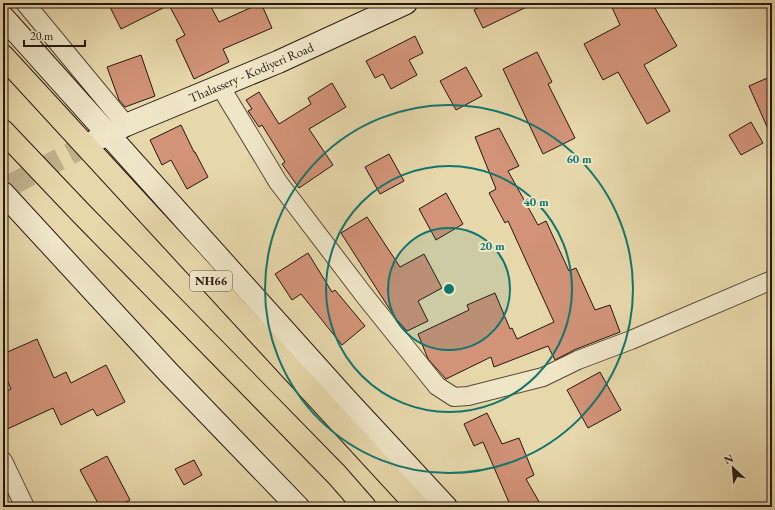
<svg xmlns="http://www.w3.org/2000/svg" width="775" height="510" viewBox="0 0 775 510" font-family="'EB Garamond',serif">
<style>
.building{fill:#d29378;stroke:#251710}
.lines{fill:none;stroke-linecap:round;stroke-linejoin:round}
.secondary-tunnel{stroke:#c0b18c;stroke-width:22;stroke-dasharray:22 11;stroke-linecap:butt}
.street-casing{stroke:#564737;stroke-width:20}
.secondary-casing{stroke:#251710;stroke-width:24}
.highway-casing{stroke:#251710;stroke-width:24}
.street{stroke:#efe6c8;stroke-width:18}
.secondary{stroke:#efe6c8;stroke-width:22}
.highway{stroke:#e7d8ab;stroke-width:22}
.ring{fill:none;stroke:#0f766e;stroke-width:2}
.labels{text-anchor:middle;stroke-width:4;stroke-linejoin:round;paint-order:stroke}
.shield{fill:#efe6c8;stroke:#625547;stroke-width:1}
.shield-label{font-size:12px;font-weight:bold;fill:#251710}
.street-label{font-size:13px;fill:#251710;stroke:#efe6c8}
.centre{fill:#0f766e;stroke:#efe6c8;stroke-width:2}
.ring-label{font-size:12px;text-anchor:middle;font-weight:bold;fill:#0f766e;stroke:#efe6c8;stroke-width:4;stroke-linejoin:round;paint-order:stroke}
</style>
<rect width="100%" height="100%" fill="#e7d8ab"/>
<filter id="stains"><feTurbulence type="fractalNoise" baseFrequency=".005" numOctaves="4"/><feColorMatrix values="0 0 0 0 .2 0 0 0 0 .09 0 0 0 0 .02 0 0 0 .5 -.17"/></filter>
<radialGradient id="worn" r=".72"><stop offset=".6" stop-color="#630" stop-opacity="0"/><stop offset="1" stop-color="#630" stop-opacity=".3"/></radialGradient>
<!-- building -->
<path class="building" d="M108,3H209L219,22L261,3L272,28L223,49L229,62L194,79L176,40L185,35L169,5L121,29Z
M487,3H535L483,28L474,10Z
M610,3H652L677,46L644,65L670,111L647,124L618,72L603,80L584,44L620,25Z
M415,36L423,53L409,60L417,75L391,89L383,74L375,78L366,61Z
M537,52L552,82L548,84L575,138L543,154L503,69Z
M141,55L155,96L125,107L119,100L107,67Z
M466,67L482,96L456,110L440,81Z
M772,76V138L749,86Z
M332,83L346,107L309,129L333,165L299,188L282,164L285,162L262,125L259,127L248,111L252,109L246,100L259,92L279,124L311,104L308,98Z
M751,122L763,143L741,155L729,135Z
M181,125L194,152H195L208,177L187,189L171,160L162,165L150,140Z
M499,128L519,166L508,171L538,225L546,221L569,271L576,268L595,310L610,305L620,332L574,350L555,360L548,346L494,367L491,357L446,379L428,359L418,334L469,310L467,305L495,293L510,329L512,328L517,339L554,322L508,221L505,223L489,193L496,189L475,137Z
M389,154L404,181L380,194L365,167Z
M446,193L463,224L436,240L419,209Z
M367,217L400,267L424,254L442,288L418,301L428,321L407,331L396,319L341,233Z
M308,253L332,292L335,290L365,326L342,345L301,294L292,300L275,274Z
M37,339L54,378L66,372L71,383L106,365L125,402L97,416L93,409L61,425L53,408L3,431V393L11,389L3,371V354Z
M600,372L621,410L588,428L567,390Z
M487,413L502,444L519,438L534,475L526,479L542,507H511L483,442L474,446L464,424Z
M107,456L130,500L117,507H100L80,470Z
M194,460L202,475L184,485L175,469Z"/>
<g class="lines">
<!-- secondary-tunnel -->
<path class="secondary-tunnel" d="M11,185L96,140"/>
<defs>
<path id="street" d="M25,3L126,125
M220,86L278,182L364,295L437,386L454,397L468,396L543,377L578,360L631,340L772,280
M3,461L25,507"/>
<path id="secondary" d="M3,17L345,398L446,507
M96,140L126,125L278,62L406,3
M3,193L168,372L298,507"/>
<path id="highway" d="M3,56L418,507
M3,131L80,212L337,475L365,507"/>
</defs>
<!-- street casing -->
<use href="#street" class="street-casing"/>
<!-- secondary casing -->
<use href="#secondary" class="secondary-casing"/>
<!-- highway casing -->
<use href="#highway" class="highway-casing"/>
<!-- street -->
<use href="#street" class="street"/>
<!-- secondary -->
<use href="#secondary" class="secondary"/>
<!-- highway -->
<use href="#highway" class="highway"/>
</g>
<!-- distance rings -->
<circle cx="449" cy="289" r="61" fill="#0f766e" fill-opacity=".12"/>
<g class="ring">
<circle cx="449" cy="289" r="61"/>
<circle cx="449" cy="289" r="123"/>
<circle cx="449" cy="289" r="184"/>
</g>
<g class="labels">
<!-- shield labels -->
<rect class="shield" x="190" y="271" width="42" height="20" rx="3"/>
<g class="shield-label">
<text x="211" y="285">NH66</text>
</g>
<!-- street labels -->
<g class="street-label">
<text transform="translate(251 72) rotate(-23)" y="5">Thalassery - Kodiyeri Road</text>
</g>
</g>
<circle cx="449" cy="289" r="6" class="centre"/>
<g class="ring-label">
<text x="579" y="163">60 m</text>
<text x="536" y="206">40 m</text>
<text x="492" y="250">20 m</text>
</g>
<!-- margin -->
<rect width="775" height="510" fill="none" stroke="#e7d8ab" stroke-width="16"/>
<rect x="4" y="4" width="767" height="502" fill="none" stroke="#251710" stroke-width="2"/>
<rect x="8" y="8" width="759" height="494" fill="none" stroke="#251710"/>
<!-- north arrow -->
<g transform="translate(733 468) rotate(334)" stroke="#efe6c8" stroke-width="3" paint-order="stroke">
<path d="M0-3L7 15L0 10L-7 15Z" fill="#251710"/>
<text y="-6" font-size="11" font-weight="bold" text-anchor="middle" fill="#251710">N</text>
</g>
<!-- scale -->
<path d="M24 40v6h61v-6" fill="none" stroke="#251710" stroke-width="2"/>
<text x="30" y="40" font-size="12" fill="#251710" stroke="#efe6c8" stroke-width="3" paint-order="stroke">20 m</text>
<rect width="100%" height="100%" filter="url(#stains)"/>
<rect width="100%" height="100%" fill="url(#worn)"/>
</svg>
